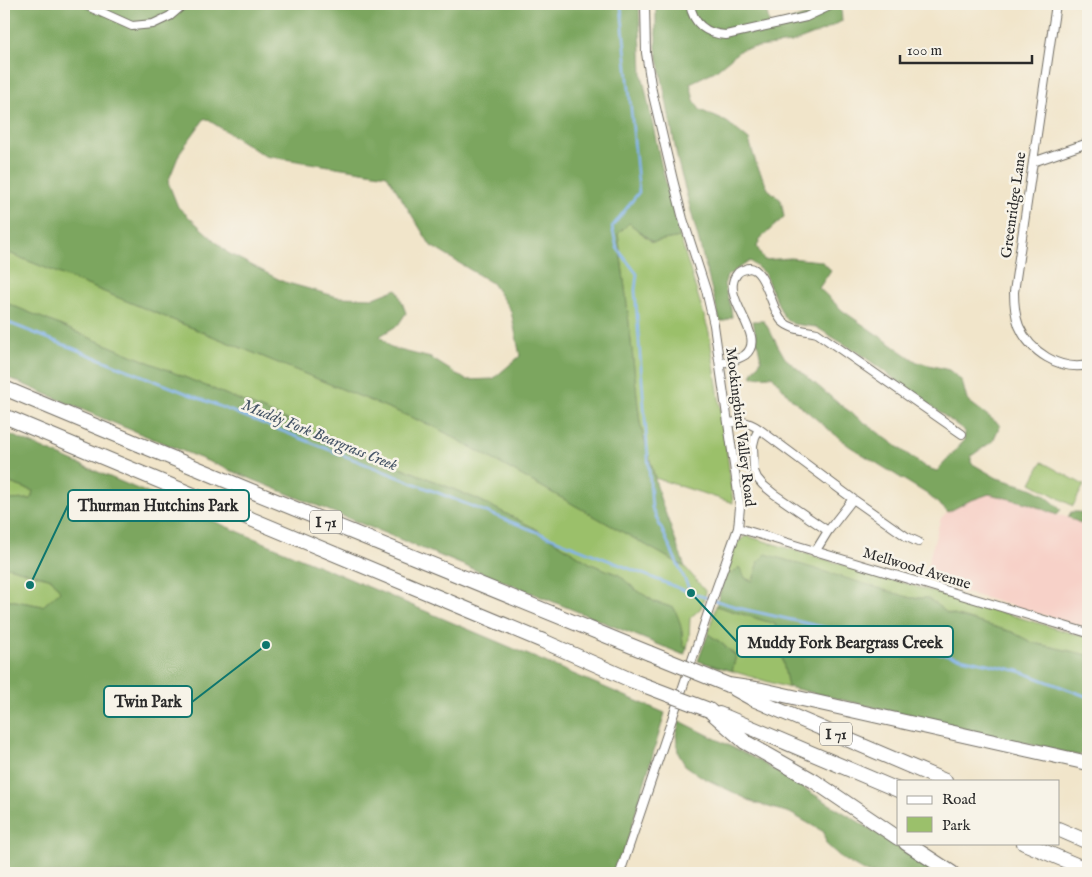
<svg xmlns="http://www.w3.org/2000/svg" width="1092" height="877" viewBox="0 0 1092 877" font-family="'IM FELL English',serif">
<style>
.built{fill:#f7d1c8}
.green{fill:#9bc06b;stroke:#63764b}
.forest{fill:#7ca65f;stroke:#546845;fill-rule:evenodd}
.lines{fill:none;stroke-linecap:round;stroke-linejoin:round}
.stream{stroke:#83b4ee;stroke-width:2.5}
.minor-casing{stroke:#706c63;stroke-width:10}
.motorway-casing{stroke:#706c63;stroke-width:16}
.minor{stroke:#fff;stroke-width:8}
.motorway{stroke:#fff;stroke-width:14}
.motorway-bridge-casing{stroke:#706c63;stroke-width:16;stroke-linecap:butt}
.motorway-bridge{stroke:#fff;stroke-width:14}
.labels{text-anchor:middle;stroke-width:5;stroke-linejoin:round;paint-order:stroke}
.shield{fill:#f7f3e8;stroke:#686764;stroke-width:1}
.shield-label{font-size:14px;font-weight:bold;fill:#2b2b2b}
.street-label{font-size:15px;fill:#2b2b2b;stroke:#f7f3e8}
.water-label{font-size:16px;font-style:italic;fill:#455466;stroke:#f7f3e8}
.leader{fill:none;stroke:#0f766e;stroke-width:2}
.callout-dot{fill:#0f766e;stroke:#f7f3e8;stroke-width:2}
.callout{fill:#f7f3e8;stroke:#0f766e;stroke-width:2}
.callout-label{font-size:16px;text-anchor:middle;font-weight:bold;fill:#2b2b2b}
</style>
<rect width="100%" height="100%" fill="#f7f3e8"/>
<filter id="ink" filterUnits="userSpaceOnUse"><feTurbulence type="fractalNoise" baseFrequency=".02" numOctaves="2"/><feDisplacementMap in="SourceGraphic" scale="10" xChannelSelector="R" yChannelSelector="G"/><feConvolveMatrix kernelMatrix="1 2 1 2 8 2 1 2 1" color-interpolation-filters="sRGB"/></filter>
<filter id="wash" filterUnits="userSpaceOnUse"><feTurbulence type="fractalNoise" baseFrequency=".0096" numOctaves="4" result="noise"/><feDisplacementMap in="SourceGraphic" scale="20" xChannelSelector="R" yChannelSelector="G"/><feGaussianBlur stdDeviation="1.12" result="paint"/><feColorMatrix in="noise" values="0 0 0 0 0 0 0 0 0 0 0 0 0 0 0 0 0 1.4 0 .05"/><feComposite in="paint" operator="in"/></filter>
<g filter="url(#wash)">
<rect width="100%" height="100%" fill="#f1e5ca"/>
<!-- built -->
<path class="built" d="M989,494L1027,503L1057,515L1068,517L1088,527V628L923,580L941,518L948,512L969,501Z"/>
<!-- green -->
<path class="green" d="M629,223L652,242L680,237L709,332L726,444L733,503L655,478L640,423L626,296L618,233Z
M4,251L435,427L685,567L706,592L701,608L690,618L689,638L687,648L683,646L682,631L674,608L655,602L635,589L619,575L591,564L532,527L477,499L4,302Z
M1042,462L1084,485L1073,506L1031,483Z
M4,481L33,491L31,499L4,500Z
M747,536L1088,638V655L1033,643L1012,632L947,613L928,598H911L759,561L753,581L732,574L727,572C731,557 732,542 747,536Z
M4,566L52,579L61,591L43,606L4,599Z
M716,606L775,624L789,688L732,671L736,656L720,642L708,634Z"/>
<!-- forest -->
<path class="forest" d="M4,4H192L198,9L205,4H639L642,74L661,164L680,237L653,242L629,223L618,234L626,296L640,423L660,498L685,567L435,427L4,251ZM205,118L265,156L387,175L431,246L492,283L511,311L520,356L493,379L466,380L431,358L391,348L380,336L398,325L406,313L397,289L374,298L338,297L284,282L228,253L178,207L168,182L180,152Z
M656,4H765L770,27L833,7L841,8L842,21L825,30L791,43L742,49L715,71L690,83L694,100L700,110L727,122L749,140L756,163L768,189L781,200L784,217L760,239L757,247L764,260L790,258L821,261L831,270L819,288L843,311L917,362L949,370L962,381L967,400L1000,425L993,441L971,456V463L997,478L1031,488L1043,494L1061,509L1057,515L1027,503L989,494L969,501L948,512L927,494L849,446L792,399L772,376L752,377L751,375L761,360L753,321H764L785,358L838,403L925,467L937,471L964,441L965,431L862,355L816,327L793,324L784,317L764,273L750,261L727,276L724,285L731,308L732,317L725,321H720L678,162L660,68L656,49Z
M4,302L477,499L532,527L591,564L619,575L635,589L655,602L674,608C681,622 682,630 683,646L687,648L684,655L109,421L4,376Z
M4,432L665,713L618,873H4V599L43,606L60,591L52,579L4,566V500L31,499L33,491L4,481Z
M1071,512H1079L1088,515V527L1068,517Z
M766,554L911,598H928L947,613L1012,632L1033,643L1088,655V740L1080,756L788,687L775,624L716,606L726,572L732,574L739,567L746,579L753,581L759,561Z
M708,634L720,642L736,656L732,671L698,661Z
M680,721L756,759L872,830L938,873H867L844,860L826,844L824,832L790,813L755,803L702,777L685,765L678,753L676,734Z"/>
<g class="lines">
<!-- stream -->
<path class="stream" d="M619,4L621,6L639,192L612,227L617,248L637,274L635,290L652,508L691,593
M4,321L691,593L743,609L1019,671L1088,697"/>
</g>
</g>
<g filter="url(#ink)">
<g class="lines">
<defs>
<path id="minor" d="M83,4L132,26L153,24L170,16L184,4
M690,4C693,24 707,34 726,35L806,17L834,4
M1056,4L1014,292C1014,303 1015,315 1019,326C1030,352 1060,371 1088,365
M1033,162L1088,143
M720,364C728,361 738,360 745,355C769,336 718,297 737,274C739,271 742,270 746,269C764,261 772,312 782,321C791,330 805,330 817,333L962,434
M728,423C742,421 747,421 759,429L853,499L907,537L918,542
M759,429L755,437L753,445L754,471L757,478L763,485L774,494L828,531
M738,528L1088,633
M815,552L828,531L853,499
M620,873L715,592L738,528L740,507L714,325L706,290L683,219L673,180L652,91L646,53L645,4"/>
<path id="motorway" d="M4,388L249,490L649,653
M4,416L543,641L633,681
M728,685L762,690L1088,763
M735,689L753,699L945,781
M709,710L745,742L814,781L898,838
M719,714L898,790
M1058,829L1088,842
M906,843L952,873
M1024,843L1088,870"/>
</defs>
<!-- minor casing -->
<use href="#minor" class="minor-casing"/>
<!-- motorway casing -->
<use href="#motorway" class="motorway-casing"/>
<!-- minor -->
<use href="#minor" class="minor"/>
<!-- motorway -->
<use href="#motorway" class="motorway"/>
<defs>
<path id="motorway-bridge" d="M649,653L728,685
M633,681L709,710"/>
</defs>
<!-- motorway-bridge casing -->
<use href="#motorway-bridge" class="motorway-bridge-casing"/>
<!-- motorway-bridge -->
<use href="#motorway-bridge" class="motorway-bridge"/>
</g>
</g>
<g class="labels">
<!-- shield labels -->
<g class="shield">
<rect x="310" y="510.5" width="32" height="23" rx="4"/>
<rect x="820" y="722.5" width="32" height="23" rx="4"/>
</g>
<g class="shield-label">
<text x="326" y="527">I 71</text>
<text x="836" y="739">I 71</text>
</g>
<!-- street labels -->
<g class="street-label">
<text transform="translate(1013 205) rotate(-82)" y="5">Greenridge Lane</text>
<text transform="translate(741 427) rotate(83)" y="5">Mockingbird Valley Road</text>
<text transform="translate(917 568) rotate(17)" y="5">Mellwood Avenue</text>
</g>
<!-- water labels -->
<g class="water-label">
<text transform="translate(320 434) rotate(22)" y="6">Muddy Fork Beargrass Creek</text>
</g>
</g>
<!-- callouts -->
<path class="leader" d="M30 585L68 505M691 593L737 642M266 645L192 702"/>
<g class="callout-dot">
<circle cx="30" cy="585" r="5"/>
<circle cx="691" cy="593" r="5"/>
<circle cx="266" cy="645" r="5"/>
</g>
<g class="callout">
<rect x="68" y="490" width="181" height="31" rx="5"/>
<rect x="737" y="626" width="216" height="31" rx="5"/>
<rect x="104" y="686" width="88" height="31" rx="5"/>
</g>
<g class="callout-label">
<text x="158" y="511">Thurman Hutchins Park</text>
<text x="845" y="648">Muddy Fork Beargrass Creek</text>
<text x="148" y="707">Twin Park</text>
</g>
<!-- margin -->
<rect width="1092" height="877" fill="none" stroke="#f7f3e8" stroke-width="20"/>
<!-- legend -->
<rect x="897" y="780" width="162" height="65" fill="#f7f3e8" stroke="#a5a39c"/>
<rect x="907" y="796" width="25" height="8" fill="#ffffff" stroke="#a5a39c"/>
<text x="942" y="804" font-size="15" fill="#2b2b2b">Road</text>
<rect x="907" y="817" width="25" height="15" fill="#9bc06b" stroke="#a5a39c"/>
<text x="942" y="830" font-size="15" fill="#2b2b2b">Park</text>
<!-- scale -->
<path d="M900 55v8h132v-8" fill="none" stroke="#2b2b2b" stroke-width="2.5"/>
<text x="907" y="55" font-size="15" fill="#2b2b2b" stroke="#f7f3e8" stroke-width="4" paint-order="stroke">100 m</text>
</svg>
